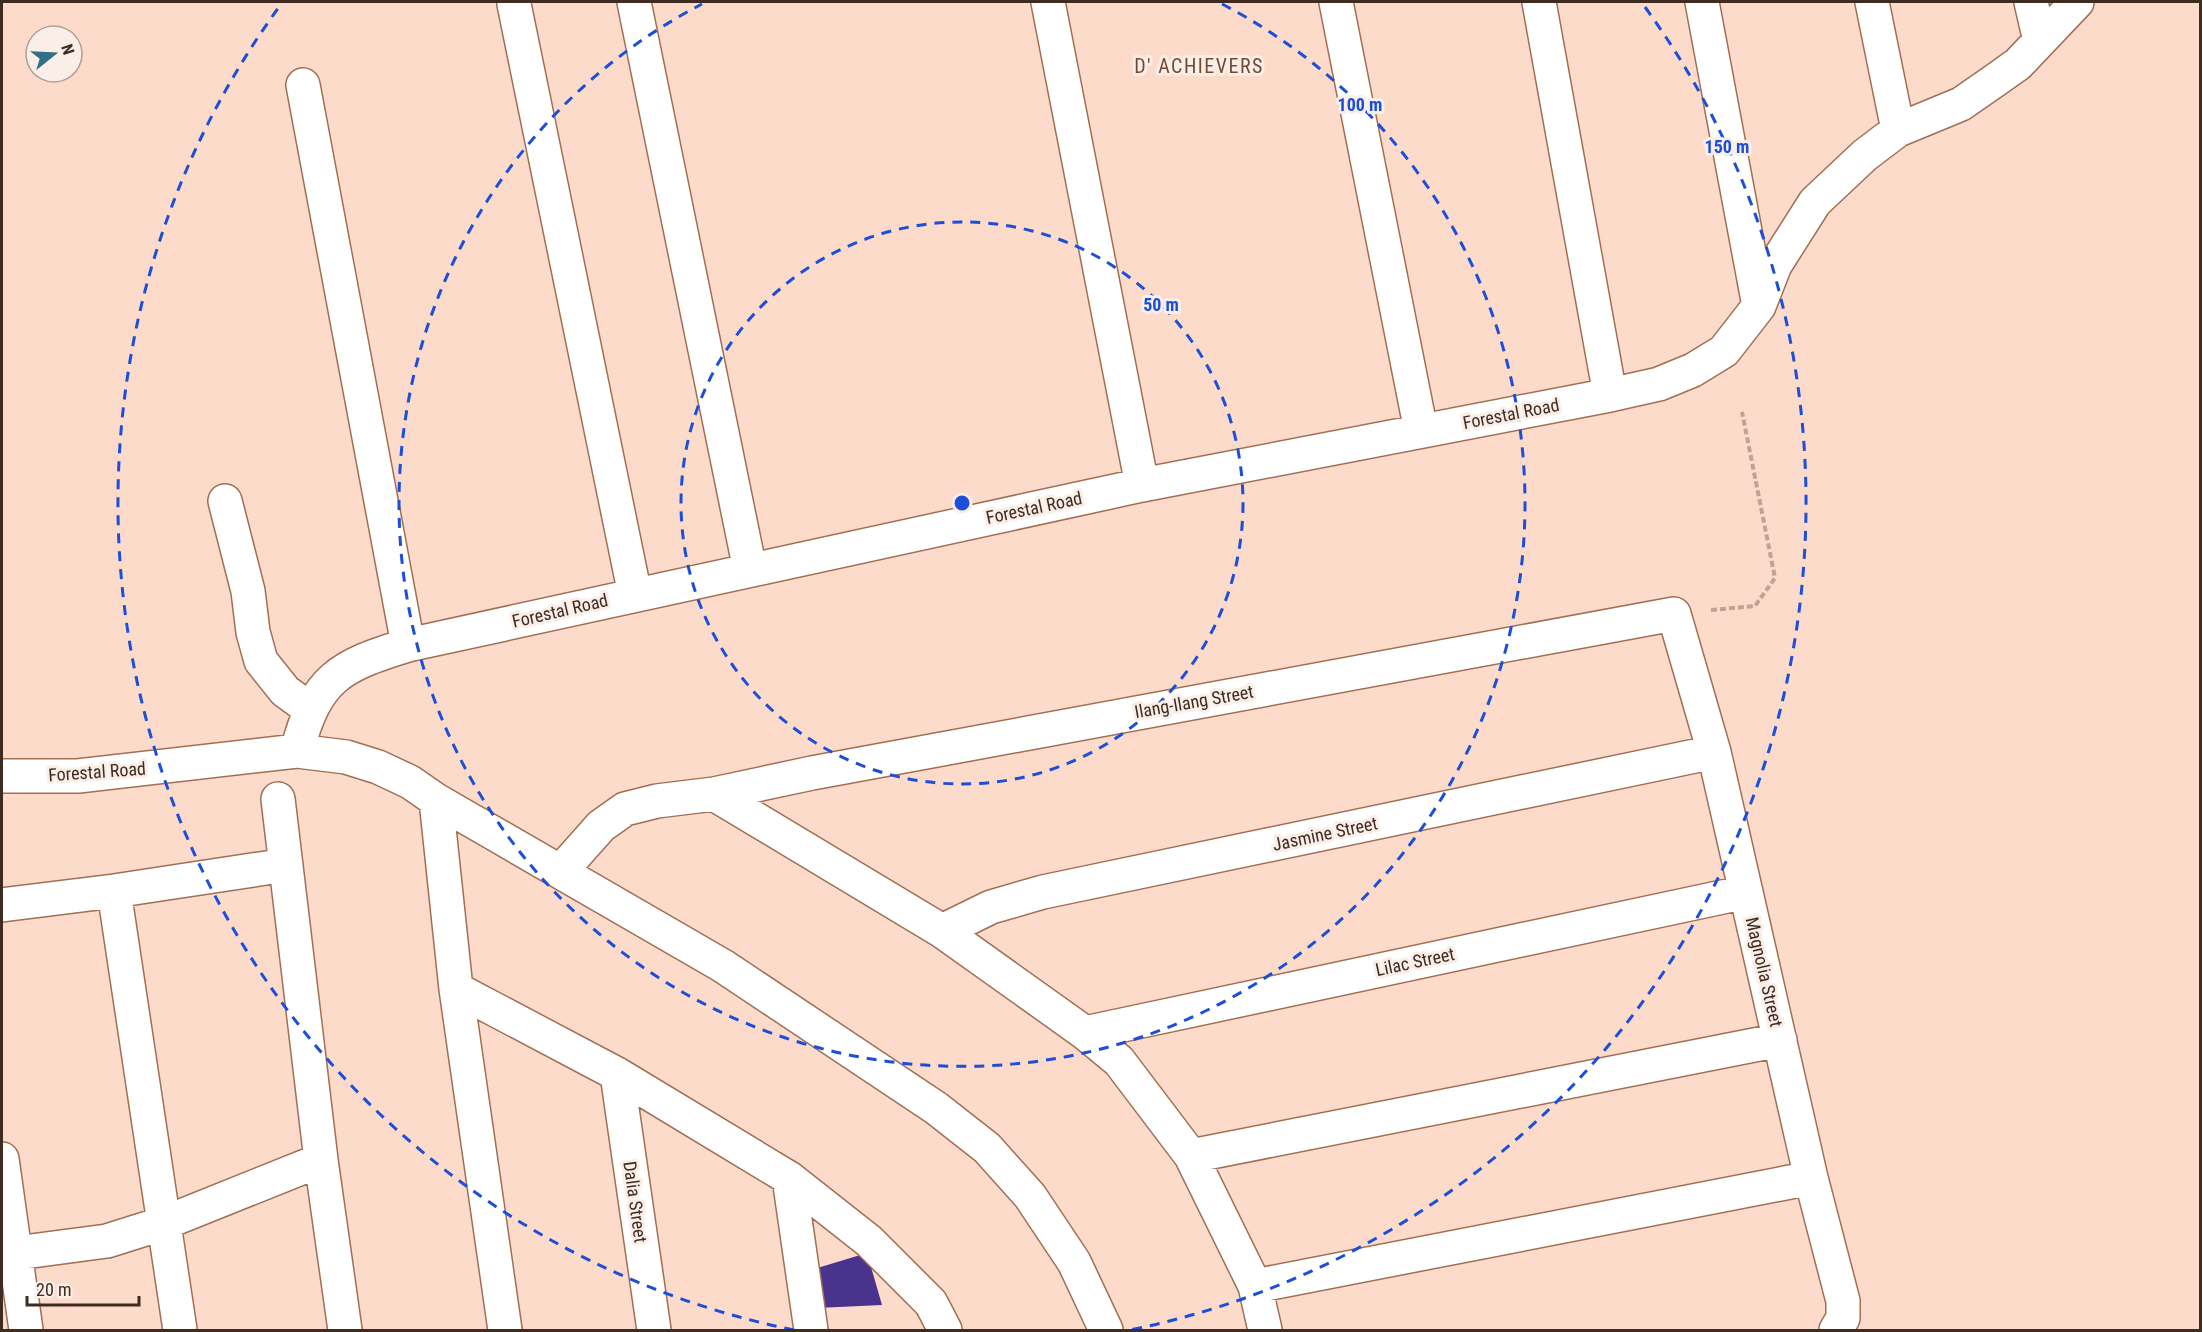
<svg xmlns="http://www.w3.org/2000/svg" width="2202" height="1332" viewBox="0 0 2202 1332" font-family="'Roboto Condensed',sans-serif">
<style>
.building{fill:#4a338d}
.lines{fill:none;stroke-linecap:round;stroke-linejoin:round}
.minor-casing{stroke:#a06f54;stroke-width:36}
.path{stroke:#c0a394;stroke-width:4;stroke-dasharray:6 3;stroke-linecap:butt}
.minor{stroke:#fff;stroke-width:33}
.ring{fill:none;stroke:#1d4ed8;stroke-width:3;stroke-dasharray:10 8}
.labels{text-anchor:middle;stroke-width:6;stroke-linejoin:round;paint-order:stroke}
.street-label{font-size:18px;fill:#402b20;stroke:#f9eee8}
.neighbourhood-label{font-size:20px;letter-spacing:1.5px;fill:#774a30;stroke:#f9eee8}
.centre{fill:#1d4ed8;stroke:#f9eee8;stroke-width:3}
.ring-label{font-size:18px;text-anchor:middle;font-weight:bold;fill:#1d4ed8;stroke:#f9eee8;stroke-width:6;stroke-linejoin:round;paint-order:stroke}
</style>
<rect width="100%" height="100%" fill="#fcdbca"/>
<!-- building -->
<path class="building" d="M867,1253L882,1305L817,1308L814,1269Z"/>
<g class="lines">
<defs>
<path id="minor" d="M634,2L750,570
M1048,2L1142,485
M1336,2L1421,431
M1539,2L1610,395
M1702,2L1759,306
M1872,2L1898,130
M2031,2L2040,41
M514,4L635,595
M303,85L408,645
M225,501L248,591L253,632L261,661L285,691L311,710
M297,751C316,678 339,666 408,645L1142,485L1610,395L1659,384L1693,370L1724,351L1759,306L1775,265L1815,202L1865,155L1898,130L1961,104L1997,79L2018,64L2077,2
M2,776H78L297,751L346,757L378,767L410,782L436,800L723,966L936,1108L987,1148L1030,1196L1074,1262L1106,1330
M714,794L812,773L1674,614L1714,752L1811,1178L1843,1301V1318L1836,1330
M278,799L321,1160L345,1330
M436,800L456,989L505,1330
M561,871L601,826L625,809L657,801L714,794L942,931L1085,1033L1119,1061L1191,1156L1255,1286L1265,1330
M114,891L180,1330
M2,905L114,891L286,865
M942,931L991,907L1043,892L1714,752
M456,989L617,1074L789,1178L869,1241L931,1303L945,1330
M1085,1033L1746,892
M617,1074L654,1330
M1191,1156L1780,1040
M2,1159L26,1330
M789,1178L811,1330
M2,1255L107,1241L164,1223L321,1160
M1255,1286L1811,1178"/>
</defs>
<!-- minor casing -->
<use href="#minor" class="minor-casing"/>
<!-- path -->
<path class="path" d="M1711,610L1755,606L1775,578L1742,412"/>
<!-- minor -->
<use href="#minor" class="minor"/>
</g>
<!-- distance rings -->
<g class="ring">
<circle cx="962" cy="503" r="281"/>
<path d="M1222 4A563 563 0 1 1 702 4"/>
<path d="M794 1330A844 844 0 0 1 279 7M1645 7A844 844 0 0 1 1130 1330"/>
</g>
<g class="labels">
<!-- street labels -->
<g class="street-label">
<text transform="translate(1511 414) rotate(-11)" y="6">Forestal Road</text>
<text transform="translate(1034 508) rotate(-12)" y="6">Forestal Road</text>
<text transform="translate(560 611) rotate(-13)" y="6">Forestal Road</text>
<text transform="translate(1194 702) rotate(-10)" y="6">Ilang-Ilang Street</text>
<text transform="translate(97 772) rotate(-4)" y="6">Forestal Road</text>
<text transform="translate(1325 834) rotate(-12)" y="6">Jasmine Street</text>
<text transform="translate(1415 962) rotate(-12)" y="6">Lilac Street</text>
<text transform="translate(1764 972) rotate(77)" y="6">Magnolia Street</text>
<text transform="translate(635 1202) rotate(82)" y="6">Dalia Street</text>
</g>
<!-- neighbourhood labels -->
<g class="neighbourhood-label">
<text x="1199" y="73">D' ACHIEVERS</text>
</g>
</g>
<circle cx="962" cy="503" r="9" class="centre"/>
<g class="ring-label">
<text x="1360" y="111">100 m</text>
<text x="1727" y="153">150 m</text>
<text x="1161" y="311">50 m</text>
</g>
<!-- border -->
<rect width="2202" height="1332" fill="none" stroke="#402b20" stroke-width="6"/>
<!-- north arrow -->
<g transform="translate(54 54) rotate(72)"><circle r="28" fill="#f9eee8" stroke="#afa098" stroke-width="1.5"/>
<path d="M0-4.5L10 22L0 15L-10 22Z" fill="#346d87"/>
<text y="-9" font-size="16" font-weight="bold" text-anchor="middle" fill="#402b20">N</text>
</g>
<!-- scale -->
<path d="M27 1296v9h112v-9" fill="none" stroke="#402b20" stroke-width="3"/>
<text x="36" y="1296" font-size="18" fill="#402b20" stroke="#f9eee8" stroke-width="4.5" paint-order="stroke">20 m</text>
</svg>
